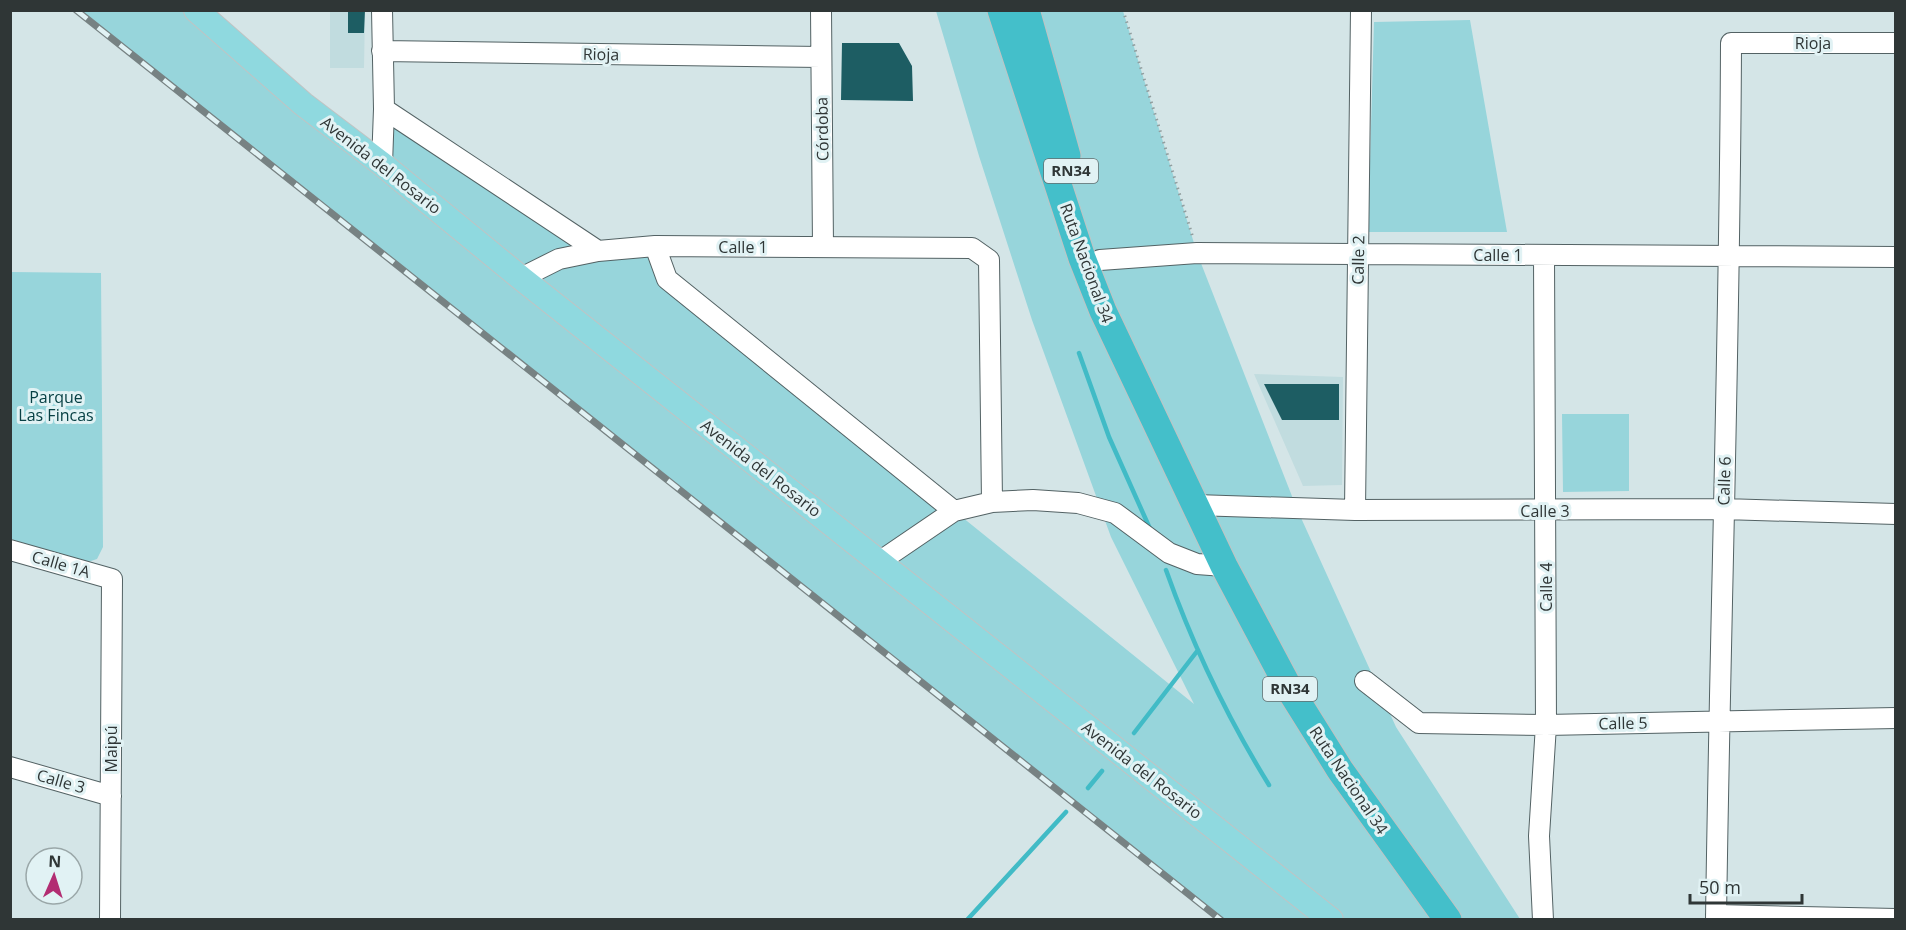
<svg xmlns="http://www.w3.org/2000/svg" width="1906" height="930" viewBox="0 0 1906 930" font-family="'Open Sans',sans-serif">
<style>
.built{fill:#c1dcdf}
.green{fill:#97d5db}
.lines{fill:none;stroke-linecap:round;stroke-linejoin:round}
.stream{stroke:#41bbc6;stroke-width:4.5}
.building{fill:#1d5d63}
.minor-casing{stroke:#536264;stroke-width:22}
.major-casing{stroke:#c1c3c3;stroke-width:26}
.highway-casing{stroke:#c1c3c3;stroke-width:29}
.path{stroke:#919e9f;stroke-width:3;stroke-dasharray:1.5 4.5;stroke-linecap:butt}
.minor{stroke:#fff;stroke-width:20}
.major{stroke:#8fd9df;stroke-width:24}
.highway{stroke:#44bfca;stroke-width:27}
.rail-casing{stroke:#778283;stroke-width:7}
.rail{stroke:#e1f2f4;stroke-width:4.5;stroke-dasharray:14;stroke-linecap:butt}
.labels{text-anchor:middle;stroke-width:6;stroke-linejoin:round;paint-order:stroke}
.shield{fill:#e1f2f4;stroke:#646e6f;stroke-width:1.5}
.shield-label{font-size:15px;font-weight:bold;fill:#2f3636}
.street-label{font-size:16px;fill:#2f3636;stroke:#e1f2f4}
.park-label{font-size:16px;fill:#074044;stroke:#e1f2f4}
</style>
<rect width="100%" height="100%" fill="#d4e5e7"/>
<!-- built -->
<path class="built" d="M330,11H365L364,68H330Z
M1254,374L1343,377L1342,485L1303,486Z"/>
<!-- green -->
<path class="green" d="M76,11H196L381,164L384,109L598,250L655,246L668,280L1194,704L1111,537L1032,320L979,156L936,11H1123L1197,253L1297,509L1396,727L1520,919H1221Z
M1470,20L1507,232H1368L1374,22Z
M11,272L101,273L103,547L97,559L85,563L11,539Z
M1562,414H1629V491L1563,492Z"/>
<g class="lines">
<!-- stream -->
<path class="stream" d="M1079,353L1109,437L1151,531
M1166,570C1193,646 1227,717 1269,785
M1134,733L1198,650
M1088,788L1102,771
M967,920L1066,812"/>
</g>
<!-- building -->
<path class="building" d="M348,10H365L364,33H348Z
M842,43H899L912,66L913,101L841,100Z
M1264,384H1339V420H1282Z"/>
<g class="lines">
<defs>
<path id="minor" d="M821,10L823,247
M382,51L821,57
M384,109L598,251
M382,164L384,109L382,10
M655,246L667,279L954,511
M1100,260L1197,253L1896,257
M521,278L559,259L598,251L655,246L972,248L989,260L992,502
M1195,505L1355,510L1723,509L1896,514
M1355,510L1361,10
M10,550L112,579L110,920
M879,562L954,511L992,502L1033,500L1078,503L1115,513L1169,553L1197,564L1224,566
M1365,681L1419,723L1546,725L1896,718
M10,767L111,796
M1716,915L1896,919
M1543,920L1539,836L1546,725L1544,255
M1716,920C1720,627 1730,335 1731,43H1896"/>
<path id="major" d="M196,10L303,104L382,164L521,278L1331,920"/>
<path id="highway" d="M1001,10L1082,258L1103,311L1224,566L1290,690L1340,770L1448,920
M1026,10L1067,156"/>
</defs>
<!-- minor casing -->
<use href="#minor" class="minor-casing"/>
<!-- major casing -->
<use href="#major" class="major-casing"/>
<!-- highway casing -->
<use href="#highway" class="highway-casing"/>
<!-- path -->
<path class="path" d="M1123,10L1193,238"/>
<!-- minor -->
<use href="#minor" class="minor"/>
<!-- major -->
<use href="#major" class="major"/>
<!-- highway -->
<use href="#highway" class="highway"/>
<defs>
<path id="rail" d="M76,10L1221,920"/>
</defs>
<!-- rail casing -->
<use href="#rail" class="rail-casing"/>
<!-- rail -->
<use href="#rail" class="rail"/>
</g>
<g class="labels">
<!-- shield labels -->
<g class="shield">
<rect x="1044" y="159" width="54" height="24" rx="4.5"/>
<rect x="1263" y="677" width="54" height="24" rx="4.5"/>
</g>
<g class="shield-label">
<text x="1071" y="176">RN34</text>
<text x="1290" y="694">RN34</text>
</g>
<!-- street labels -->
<g class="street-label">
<text x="1813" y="49">Rioja</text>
<text transform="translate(601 54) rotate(1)" y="6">Rioja</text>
<text transform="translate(822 129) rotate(-91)" y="6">Córdoba</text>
<text transform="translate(381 165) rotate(38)" y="6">Avenida del Rosario</text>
<text x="743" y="253">Calle 1</text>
<text x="1498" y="261">Calle 1</text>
<text transform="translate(1358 260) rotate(-89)" y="6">Calle 2</text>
<text transform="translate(1087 263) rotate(70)" y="6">Ruta Nacional 34</text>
<text transform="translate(761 468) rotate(38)" y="6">Avenida del Rosario</text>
<text transform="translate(1724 481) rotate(-88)" y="6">Calle 6</text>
<text x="1545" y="517">Calle 3</text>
<text transform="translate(61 564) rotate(16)" y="6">Calle 1A</text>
<text transform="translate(1546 587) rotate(-90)" y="6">Calle 4</text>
<text transform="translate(1623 723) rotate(-1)" y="6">Calle 5</text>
<text transform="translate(111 749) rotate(-90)" y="6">Maipú</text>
<text transform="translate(1142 770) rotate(38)" y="6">Avenida del Rosario</text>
<text transform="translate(1349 780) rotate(56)" y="6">Ruta Nacional 34</text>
<text transform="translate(61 781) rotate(16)" y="6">Calle 3</text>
</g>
<!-- park labels -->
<g class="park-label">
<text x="56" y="403">Parque<tspan x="56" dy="18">Las Fincas</tspan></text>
</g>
</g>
<!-- border -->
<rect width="1906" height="930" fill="none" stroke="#2f3636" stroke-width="24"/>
<!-- north arrow -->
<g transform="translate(54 876) rotate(3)"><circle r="28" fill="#e1f2f4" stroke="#9aa7a8" stroke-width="1.5"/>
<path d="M0-4.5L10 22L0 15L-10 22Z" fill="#b22d72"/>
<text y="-9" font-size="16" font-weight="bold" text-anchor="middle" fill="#2f3636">N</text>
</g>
<!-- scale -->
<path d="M1690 894v9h112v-9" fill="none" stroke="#2f3636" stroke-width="3"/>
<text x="1699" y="894" font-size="18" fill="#2f3636" stroke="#e1f2f4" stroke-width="4.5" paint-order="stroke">50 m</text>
</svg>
